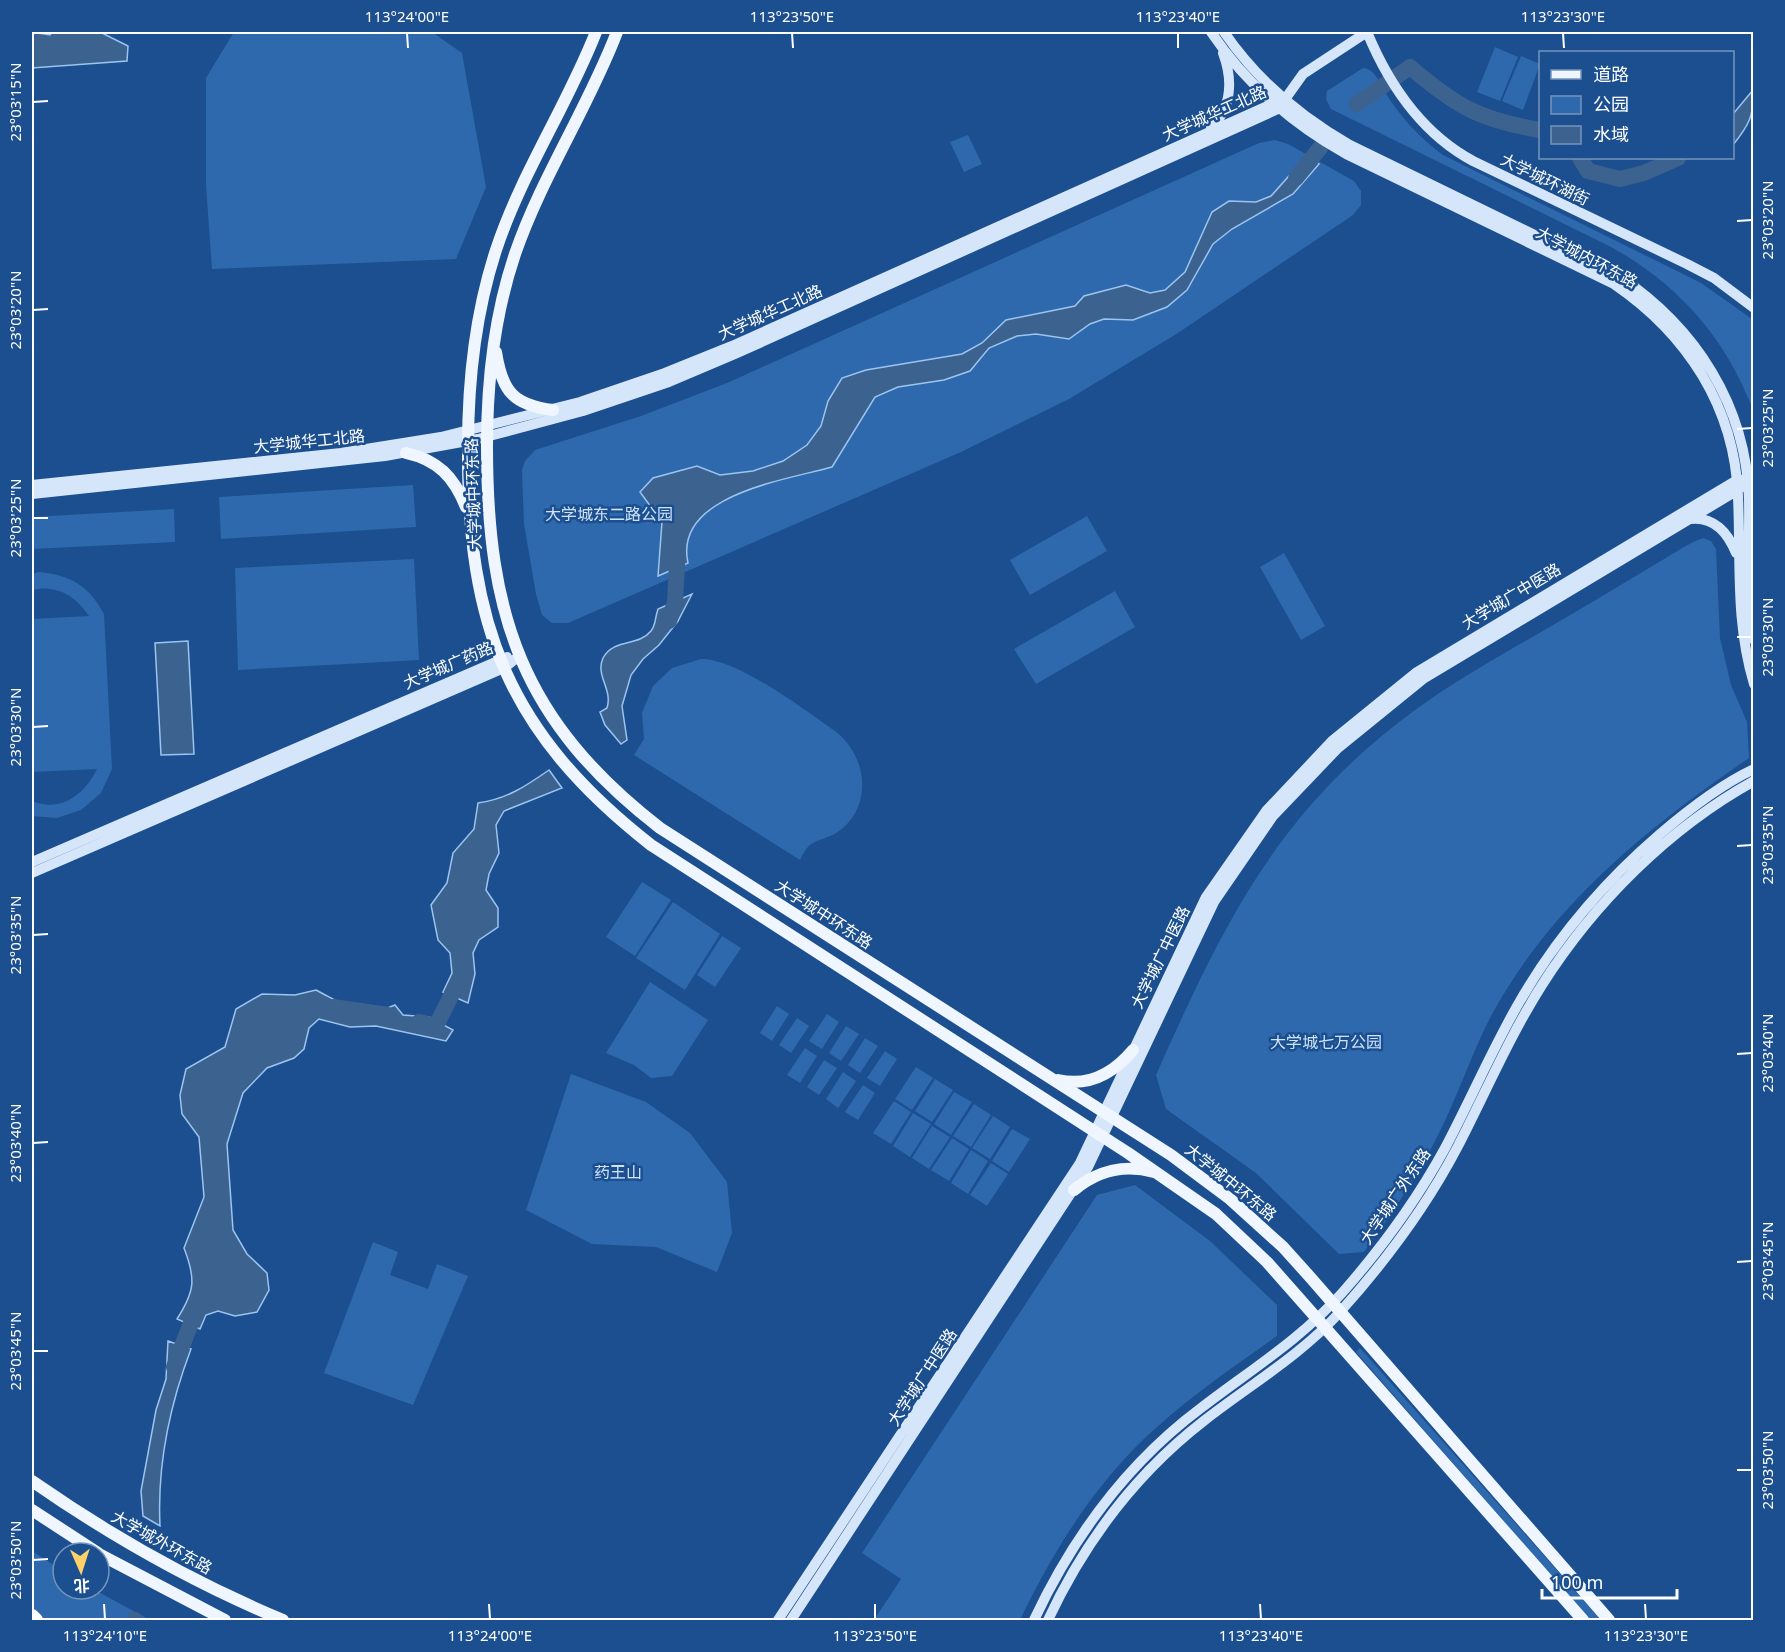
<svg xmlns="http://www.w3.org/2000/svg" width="1785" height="1652" viewBox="0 0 1785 1652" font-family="'Noto Sans','Noto Sans SC',sans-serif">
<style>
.green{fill:#2e69ad}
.water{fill:#3c6290;stroke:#9cc4f0;stroke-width:1.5}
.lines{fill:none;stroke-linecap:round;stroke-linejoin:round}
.river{stroke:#3c6290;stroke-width:16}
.secondary{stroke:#d6e6fa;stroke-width:10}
.primary{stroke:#f0f6ff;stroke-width:12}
.highway{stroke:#fff;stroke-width:14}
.ticks{fill:none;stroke:#fff;stroke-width:2}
.labels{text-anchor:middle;stroke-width:5;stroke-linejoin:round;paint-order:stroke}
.street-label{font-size:16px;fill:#fff;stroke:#1b4f8f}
.park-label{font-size:16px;fill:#cfe3fa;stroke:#1b4f8f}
.neatline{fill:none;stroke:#fff;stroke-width:2}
.ticks-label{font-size:15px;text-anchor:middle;fill:#fff}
</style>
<rect width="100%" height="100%" fill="#1b4f8f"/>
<!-- green -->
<path class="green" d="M234,32H432L462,53L486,187L456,259L212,269L206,185V78Z
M1495,47L1518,57L1500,101L1477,92Z
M1521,56L1540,64L1523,110L1502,101Z
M1363,68C1374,69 1377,78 1382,87C1397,113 1419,138 1443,155L1701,283L1752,319L1753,410C1726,338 1678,284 1611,247L1331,109L1326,99L1327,91Z
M968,135L982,164L964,172L950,142Z
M1275,140L1288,144L1354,181L1361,191V205L1353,215L1178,333L1069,399L961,452L568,623H552L542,615L536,594L524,524L522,470L525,461L535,450L641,416L727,383L1259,143Z
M413,485L416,527L221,539L219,497Z
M174,509L175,542L32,549V517Z
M1087,516L1107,551L1030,595L1010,560Z
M1703,538L1711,541L1716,549L1720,638L1731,685L1747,722L1749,758C1647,828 1551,905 1491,1016C1473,1051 1460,1089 1443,1125C1421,1171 1394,1211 1364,1252L1339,1254L1256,1173L1166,1109L1156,1075C1222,927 1276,813 1411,713C1460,677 1514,648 1565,618C1597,599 1628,581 1659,562C1673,554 1688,543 1703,538Z
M1284,553L1325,626L1301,640L1260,567Z
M414,559L419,660L238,670L235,568Z
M39,572C71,575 89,586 104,614L112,769L101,793L81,810L57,818L32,816V801C61,813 85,794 97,769L32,772V619L89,616C76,596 56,584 32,590V574Z
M1115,591L1135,627L1036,684L1014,649Z
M701,659C736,658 805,710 835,731C866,755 873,801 843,828C832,838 819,838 810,845C806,848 802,856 800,860L634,755L644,739L642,713L653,686L672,668Z
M642,882L671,900L635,956L606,937Z
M673,902L720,934L685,990L636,958Z
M722,936L741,948L715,987L697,975Z
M650,982L708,1020L672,1076L651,1078L634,1065L606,1053Z
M777,1006L789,1014L772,1041L760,1033Z
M827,1014L839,1022L822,1049L809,1041Z
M797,1018L809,1026L791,1053L779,1045Z
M846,1026L859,1034L841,1061L829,1053Z
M865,1038L878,1046L860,1073L848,1065Z
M805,1048L817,1056L800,1083L787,1075Z
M885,1051L897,1059L880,1086L867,1078Z
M824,1060L837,1068L819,1095L807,1087Z
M916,1067L933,1078L912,1110L895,1099Z
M843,1072L856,1081L838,1108L826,1099Z
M571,1074L646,1102L690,1133L727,1182L732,1233L717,1272L656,1247L592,1244L526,1210Z
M935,1079L953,1090L932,1122L915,1111Z
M863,1085L875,1093L858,1120L845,1112Z
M954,1092L972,1102L951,1135L934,1124Z
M894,1101L911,1112L891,1144L873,1133Z
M974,1104L991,1115L971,1147L953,1136Z
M913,1113L931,1124L910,1157L893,1146Z
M993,1116L1010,1127L990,1159L972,1148Z
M932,1126L950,1137L929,1169L912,1158Z
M1012,1129L1030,1139L1009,1172L992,1161Z
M952,1138L969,1149L949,1181L931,1170Z
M971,1150L988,1161L968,1194L951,1183Z
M991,1163L1008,1174L987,1206L970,1195Z
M1135,1185L1210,1241L1277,1305V1336C1236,1365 1194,1394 1157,1427C1097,1480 1054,1549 1020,1620H874L901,1579L862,1553L1097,1195Z
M373,1242L398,1252L390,1275L428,1289L437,1264L468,1276L413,1405L324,1373Z
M1360,1348L1601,1620H1590L1356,1352Z
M32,1551L63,1571V1589H93L150,1620H39L32,1612Z"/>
<!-- water -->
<path class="water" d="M32,32L50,35L52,32H100L128,46L127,61L32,68Z
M1753,90C1754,116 1749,125 1733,145V114Z
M1305,158L1319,164L1293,194L1232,229L1213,244L1187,290L1167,307L1133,320L1104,319L1090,324L1069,339L1036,334L1017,336L989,348L970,371L944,380L898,387L875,397L832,467C786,480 673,495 688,563L658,576L662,522L640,492L653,478L697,466L720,475L753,471L783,461L807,445L821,426L828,401L842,378L866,370L962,354L982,343L1006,320L1075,306L1084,296L1126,285L1150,293L1165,290L1185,272L1212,212L1229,201L1256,202L1271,196Z
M692,594L678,621L659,645L643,659L631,675L622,706L627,740L621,744L605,725L600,712L607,708C613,689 595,676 603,658C614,638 638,647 651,631C656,625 655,617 658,609Z
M188,641L194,754L161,755L155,643Z
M549,770L562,788L504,811L496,825L499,853L489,874L486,890L498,908V927L479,940L473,953L475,974L468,1003L443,992L452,973L450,953L438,940L431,905L447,883L453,853L474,829L478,803C507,799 526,786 549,770Z
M316,990C345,1005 362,1020 395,1005L403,1015L429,1017L453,1030L446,1041L376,1026L350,1027L319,1019L309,1028L304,1049L294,1058L267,1068L243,1093L227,1144L233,1230L247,1254L267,1273L269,1290L257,1312L235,1316L218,1311L206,1315L200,1329L177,1319C195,1291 196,1279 184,1248L204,1197L199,1137L182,1114L180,1095L186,1069L225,1047L236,1009L262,994L295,995Z
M168,1341L191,1349C169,1407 157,1464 160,1526L143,1516L141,1491L156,1410L166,1379Z"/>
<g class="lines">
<!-- river -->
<path class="river" d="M1357,104L1410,67C1457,107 1480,120 1540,130
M1580,158L1588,171L1620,179L1644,173L1678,158
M1296,178L1320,148
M669,621L675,602L678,546
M333,1007L388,1015
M419,1022L436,1026L461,976
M174,1367L198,1305
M134,1620H135"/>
<!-- secondary -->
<path class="secondary" d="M1211,32C1246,84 1291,123 1346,154L1614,284C1687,334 1735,407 1738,497C1741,561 1735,621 1754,684
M1224,32C1257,80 1299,116 1350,145L1619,276C1696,328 1746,405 1749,499C1750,546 1745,593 1754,640
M1367,32C1389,85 1421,133 1473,161L1687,264L1714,278L1754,308
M1211,128C1232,107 1233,80 1223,53
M32,485L341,453L441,437L580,402L665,373L732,346L1283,99
M32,494L385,456L478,439L583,411L669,382L735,354L1278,109L1303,74L1367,32
M1690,519C1714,516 1728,533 1736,553
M32,862L507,657
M32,873L504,668L519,656
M778,1620L1080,1163L1206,897L1266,811L1332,741L1417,672L1737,480L1754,479
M791,1620L1088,1167L1214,902L1273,816L1338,748L1423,679L1738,490L1748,480
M1034,1620C1073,1537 1126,1464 1201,1408C1249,1371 1301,1339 1342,1293C1380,1250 1416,1201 1444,1150C1469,1103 1490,1054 1516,1008C1553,942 1603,883 1660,834C1688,810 1720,785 1754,769
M1048,1620C1085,1541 1135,1474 1205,1420C1250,1385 1301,1355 1340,1312C1384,1263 1426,1207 1457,1148C1485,1094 1509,1037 1542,985C1594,903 1669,828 1754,781"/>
<!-- primary -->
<path class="primary" d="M596,32C567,106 521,174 496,250C475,314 468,380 468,447C467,626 508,733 651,845L1128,1153L1216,1214L1267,1262L1583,1620
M617,32C588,108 542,176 515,254C494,316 487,381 487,446C487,616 522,721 660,828L1171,1155L1230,1199L1283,1247L1310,1277L1609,1620
M496,352C502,392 514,405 553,410
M406,453C438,460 454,477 466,507
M1058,1080C1089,1087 1113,1074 1133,1050
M1074,1190C1097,1171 1125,1164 1154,1172
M32,1481C111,1536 194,1583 283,1620
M32,1510L98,1553
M99,1554L225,1620"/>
<!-- highway -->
<path class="highway" d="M32,1616L36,1620"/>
</g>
<!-- ticks -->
<path class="ticks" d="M407,33L408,48M792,33L793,48M1178,33V48M1563,33L1564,48M33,102L48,101M1737,221L1752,220M33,310L48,309M1737,429L1752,428M33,518H48M1737,637H1752M33,727L48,726M1737,846L1752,845M33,935L48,934M1737,1054L1752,1053M33,1143L48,1142M1737,1262L1752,1261M33,1351H48M1737,1470H1752M33,1560L48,1559M104,1604L105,1619M489,1604L490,1619M875,1604V1619M1260,1604L1261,1619M1645,1604L1646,1619"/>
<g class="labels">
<!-- street labels -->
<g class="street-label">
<text transform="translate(1214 113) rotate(-24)" y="6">大学城华工北路</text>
<text transform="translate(1545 179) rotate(26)" y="6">大学城环湖街</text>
<text transform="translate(1587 257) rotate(28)" y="6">大学城内环东路</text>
<text transform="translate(770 312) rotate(-24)" y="6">大学城华工北路</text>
<text transform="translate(309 441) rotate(-6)" y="6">大学城华工北路</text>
<text transform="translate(473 494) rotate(-92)" y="6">大学城中环东路</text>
<text transform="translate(1511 596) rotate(-31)" y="6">大学城广中医路</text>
<text transform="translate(448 665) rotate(-23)" y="6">大学城广药路</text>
<text transform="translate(824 914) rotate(33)" y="6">大学城中环东路</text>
<text transform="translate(1160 957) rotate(-64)" y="6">大学城广中医路</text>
<text transform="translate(1231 1182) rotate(39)" y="6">大学城中环东路</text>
<text transform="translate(1395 1196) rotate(-56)" y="6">大学城广外东路</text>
<text transform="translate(922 1377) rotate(-57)" y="6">大学城广中医路</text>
<text transform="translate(162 1542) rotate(29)" y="6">大学城外环东路</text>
</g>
<!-- park labels -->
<g class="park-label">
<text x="609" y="520">大学城东二路公园</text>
<text x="1326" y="1048">大学城七万公园</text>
<text x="618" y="1178">药王山</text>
</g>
</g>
<!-- border -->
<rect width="1785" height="1652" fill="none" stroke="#1b4f8f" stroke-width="66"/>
<!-- legend -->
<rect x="1539" y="51" width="195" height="108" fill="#1b4f8f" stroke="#7695bc" stroke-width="1.5"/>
<rect x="1551" y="70" width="30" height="9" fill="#f0f6ff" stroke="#7695bc" stroke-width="1.5"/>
<text x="1593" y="81" font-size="18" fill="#ffffff">道路</text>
<rect x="1551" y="96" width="30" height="18" fill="#2e69ad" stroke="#7695bc" stroke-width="1.5"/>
<text x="1593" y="111" font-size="18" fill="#ffffff">公园</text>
<rect x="1551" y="126" width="30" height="18" fill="#3c6290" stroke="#7695bc" stroke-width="1.5"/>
<text x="1593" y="141" font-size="18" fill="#ffffff">水域</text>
<!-- north arrow -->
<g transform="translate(81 1571) rotate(177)"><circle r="28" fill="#1b4f8f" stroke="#7695bc" stroke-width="1.5"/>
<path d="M0-4.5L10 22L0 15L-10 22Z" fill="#ffd166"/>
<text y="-9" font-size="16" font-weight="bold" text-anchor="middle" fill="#ffffff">北</text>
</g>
<!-- scale -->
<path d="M1542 1589v9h135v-9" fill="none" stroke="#ffffff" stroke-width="3"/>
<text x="1551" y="1589" font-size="18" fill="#ffffff" stroke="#1b4f8f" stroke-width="4.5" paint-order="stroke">100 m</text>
<rect x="33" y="33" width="1719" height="1586" class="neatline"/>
<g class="ticks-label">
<text x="407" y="22">113°24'00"E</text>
<text x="792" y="22">113°23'50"E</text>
<text x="1178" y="22">113°23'40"E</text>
<text x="1563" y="22">113°23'30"E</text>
<text transform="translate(16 102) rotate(-90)" y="5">23°03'15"N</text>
<text transform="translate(1768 220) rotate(-90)" y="5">23°03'20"N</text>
<text transform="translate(16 310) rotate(-90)" y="5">23°03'20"N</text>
<text transform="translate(1768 428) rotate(-90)" y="5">23°03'25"N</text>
<text transform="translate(16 518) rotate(-90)" y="5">23°03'25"N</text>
<text transform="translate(1768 637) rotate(-90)" y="5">23°03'30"N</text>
<text transform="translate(16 727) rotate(-90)" y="5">23°03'30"N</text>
<text transform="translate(1768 845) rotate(-90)" y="5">23°03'35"N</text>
<text transform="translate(16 935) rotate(-90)" y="5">23°03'35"N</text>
<text transform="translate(1768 1053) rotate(-90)" y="5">23°03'40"N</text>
<text transform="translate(16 1143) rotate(-90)" y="5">23°03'40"N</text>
<text transform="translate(1768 1261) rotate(-90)" y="5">23°03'45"N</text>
<text transform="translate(16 1351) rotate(-90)" y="5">23°03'45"N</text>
<text transform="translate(1768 1470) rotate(-90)" y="5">23°03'50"N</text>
<text transform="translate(16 1560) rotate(-90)" y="5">23°03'50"N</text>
<text x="105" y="1641">113°24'10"E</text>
<text x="490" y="1641">113°24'00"E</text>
<text x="875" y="1641">113°23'50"E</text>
<text x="1261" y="1641">113°23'40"E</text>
<text x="1646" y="1641">113°23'30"E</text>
</g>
</svg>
